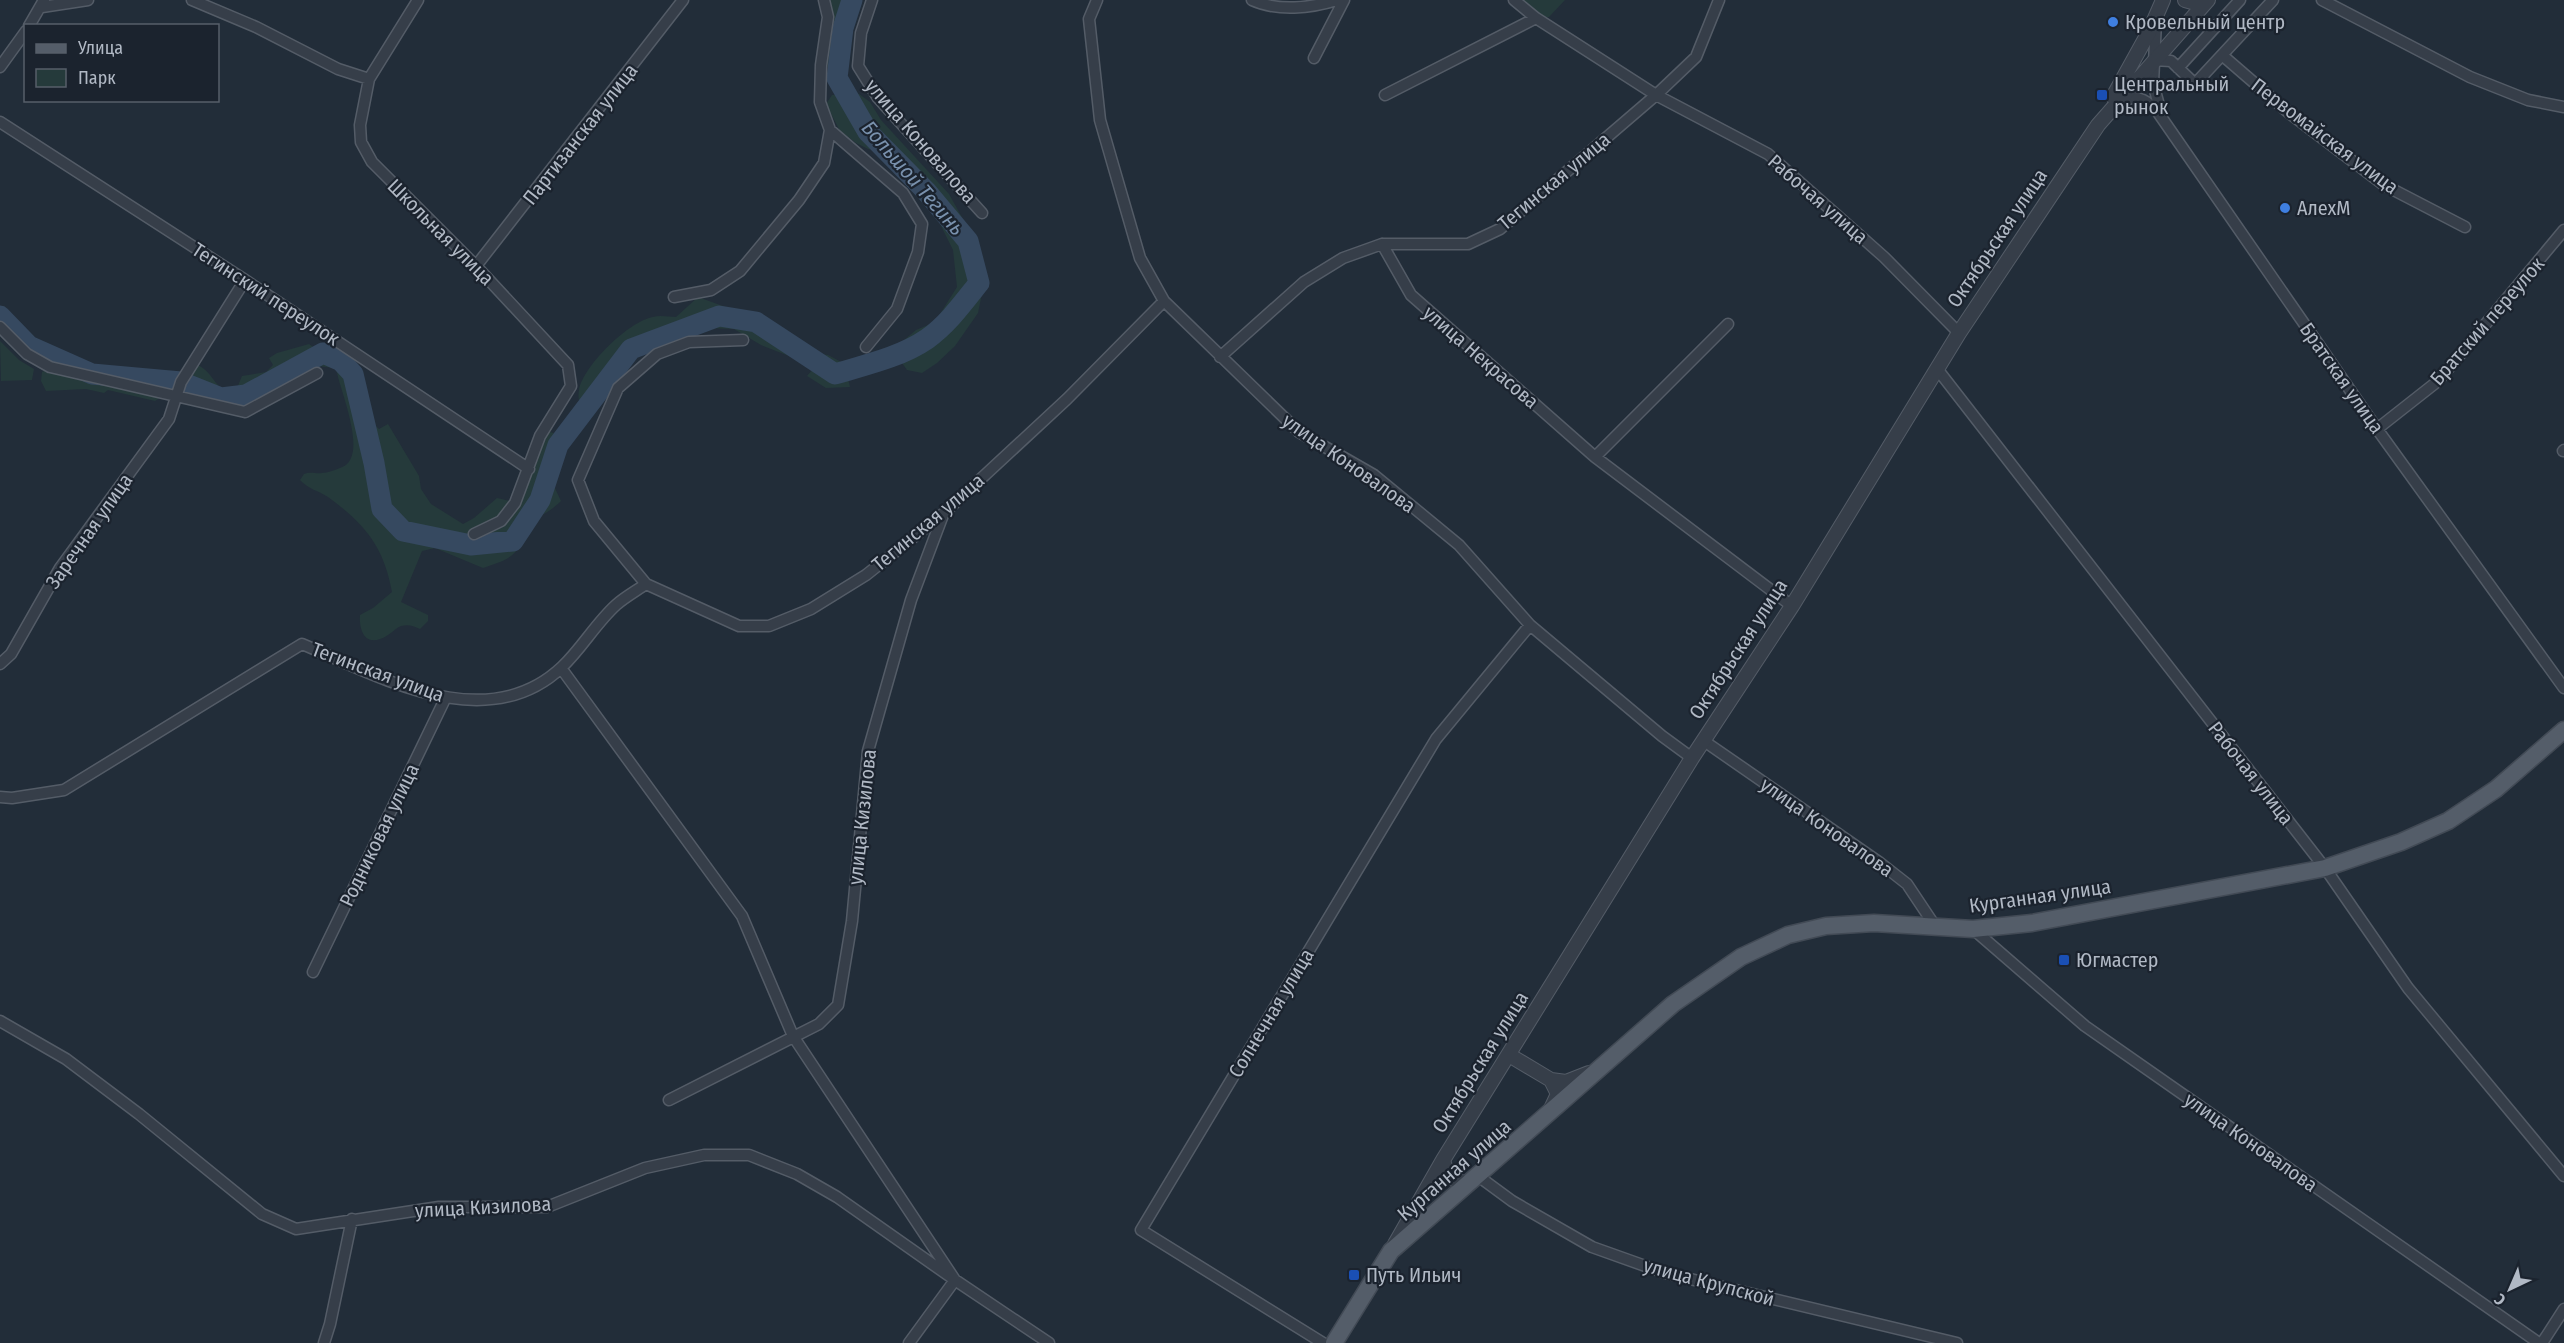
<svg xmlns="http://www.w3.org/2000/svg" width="2564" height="1343" viewBox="0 0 2564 1343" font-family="'Fira Sans Condensed',sans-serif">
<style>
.green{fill:#253a3b}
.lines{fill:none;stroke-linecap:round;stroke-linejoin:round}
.river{stroke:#364960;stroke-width:21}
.minor-casing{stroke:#545c67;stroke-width:13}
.tertiary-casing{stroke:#545c67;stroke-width:16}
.primary-casing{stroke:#424a55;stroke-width:19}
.minor{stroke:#363e49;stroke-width:10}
.tertiary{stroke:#363e49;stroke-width:14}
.primary{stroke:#545d69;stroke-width:16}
.shop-dot{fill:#3f7fe0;stroke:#1b232e;stroke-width:2}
.transit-dot{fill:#1a4fb4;stroke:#1b232e;stroke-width:2}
.labels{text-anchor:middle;stroke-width:4.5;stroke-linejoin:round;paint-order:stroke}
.poi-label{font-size:20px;fill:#b1b9c5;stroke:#1b232e;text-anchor:start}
.street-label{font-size:20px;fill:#b1b9c5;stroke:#1b232e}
.water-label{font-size:21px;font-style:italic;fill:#7991ad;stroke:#1b232e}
</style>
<rect width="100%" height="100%" fill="#222d39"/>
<!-- green -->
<path class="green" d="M829,0H859C853,13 848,27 847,42C846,54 847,63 841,74L826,66L831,22Z
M1514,0H1565L1549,17L1536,18Z
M859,94L870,102L881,120L949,194L979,248L985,279L978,313L955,346L937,363L922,373L907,370L900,360L898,345L916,330L935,322L957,287L953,250L931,206L932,192L914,166L897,154L868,149L856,143L840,131L826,104L832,95Z
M698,297L731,309L756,322L799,351L828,355L845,364L850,387L826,388L807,376L813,369L801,358H794L761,345L734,329L710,328L689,332L649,347L631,360L599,397L594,415L585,417C581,407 577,400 579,390C583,366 629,321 653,317C660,315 669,317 676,317Z
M0,341L19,360L34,369L32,380L1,381Z
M309,344L334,362L337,368L352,364L358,369C357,388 365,417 379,429L388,424L419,476L421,489L431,504L463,524L474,518L497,498L515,502L548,431L558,435L562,453L552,482L561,501C551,511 544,513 534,521C524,529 524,541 517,550C510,560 494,564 483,568L435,548L422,551L401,602L428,615V621L420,629C413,626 409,624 401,626C394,629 388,637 380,639C363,645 359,627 360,615L373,608L392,592C384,547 365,524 328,497C319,491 308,489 300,480L304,474C311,471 315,474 322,473C327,473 335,470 340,468C371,459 339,389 336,368L317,366L303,372L287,378L265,395L238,407L185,391L193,368L198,365C212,372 214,385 227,393L237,388L242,376L266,372L273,365L269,358L277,353Z
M50,367L124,380L142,373L172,378L173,389L155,401L108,390L104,393L86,389L46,391L41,381L42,372Z"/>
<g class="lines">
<!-- river -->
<path class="river" d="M0,316L29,346L92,374L181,382L221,398L246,395L323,353L341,361L353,374L374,463L382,509L403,531L471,545L513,541L540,500L558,445L631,349L719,316L756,322L835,374C865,365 901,357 927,339C948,324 963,303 979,283L968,241L926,191L868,132L837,78L843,28L852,0"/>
<defs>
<path id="minor" d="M192,0L256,27L338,69L369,79L360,125L361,142L372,162L476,266L568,365L571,386L540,436L515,503L501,521L474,534
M872,0L861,33L858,66L878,98L982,213
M1097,0L1089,19L1100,120L1140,258L1164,301L1299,432L1374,475L1459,545L1530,625L1662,736L1692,758
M1252,0C1278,12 1311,8 1337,0
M1514,0L1536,18L1656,95L1768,154L1884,257L1959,333
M2322,0L2470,77L2528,100L2564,107
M42,7L88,0
M2156,22L2153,83L2161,113
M29,26L44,0
M2222,55L2288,112L2384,185L2465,227
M1314,58L1344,0
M2153,60L2171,61L2195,84L2273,0
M0,67L26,31
M2178,68L2240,0
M369,79L418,0
M1385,95L1536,18
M2118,104C2134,93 2145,98 2157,111L2377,429L2564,688
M0,122L245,280L529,469
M830,130L903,193L922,224L918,252L897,309L866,347
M1382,244L1411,295L1595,457L1792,606
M476,266L683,0
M674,297L711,290L740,271L799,200L824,163L830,130L820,102L821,65L828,17L824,0
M0,327L27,354L50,367L245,412L317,373
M1220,357L1304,282L1343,258L1382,244H1468L1500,229L1656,95L1696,57L1719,0
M1938,370L2325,868L2408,988L2564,1176
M2377,429L2438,381L2564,230
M2563,451L2564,450
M1595,457L1728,324
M646,584L594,521L578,480L618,388L657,354L689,342L743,340
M0,664L11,654L60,568L169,419L181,382L245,280
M561,668L742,916L793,1036L955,1280L909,1343
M1704,741L1879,862L1907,884L1935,926
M0,797L12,798L64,790L302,644C380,677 487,738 562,667C582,648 596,623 616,605C625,597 636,591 646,584L739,626H769L811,609L866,575L944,513L1067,399L1164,301
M1973,929L2085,1026L2539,1343
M313,972L445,699
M0,1021L66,1059L139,1114L262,1214L296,1229L439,1207H547L645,1168L704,1155H749L797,1174L837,1197L955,1280L1049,1343
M669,1100L819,1024L838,1005L852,921L868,751L911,600L943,515
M1478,1176L1512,1201L1592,1247L1665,1273L1957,1343
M324,1343L330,1324L352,1219
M1323,1343L1141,1230L1436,739L1530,625
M2542,1343L2564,1309"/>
<path id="tertiary" d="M2185,0L2192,2L2204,0
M2113,97L2149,32L2163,0
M1509,1055L1551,1080L1558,1094L1551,1109
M1551,1080L1566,1082L1589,1073
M1443,1160C1447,1176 1453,1181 1469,1184
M1395,1244L1443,1160L1692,758L1792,606L1959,333L2098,125L2208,0"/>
<path id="primary" d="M1334,1343L1391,1251L1673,1004L1741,957L1788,935L1826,926L1874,923L1973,929L2032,923L2325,868L2401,842L2448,821L2496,789L2564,730"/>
</defs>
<!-- minor casing -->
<use href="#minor" class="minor-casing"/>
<!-- tertiary casing -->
<use href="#tertiary" class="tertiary-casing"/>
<!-- primary casing -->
<use href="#primary" class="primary-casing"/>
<!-- minor -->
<use href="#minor" class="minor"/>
<!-- tertiary -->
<use href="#tertiary" class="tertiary"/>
<!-- primary -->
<use href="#primary" class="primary"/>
</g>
<!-- markers -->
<g class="shop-dot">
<circle cx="2113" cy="22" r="6"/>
<circle cx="2285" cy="208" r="6"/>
</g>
<g class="transit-dot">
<rect x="2096" y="89" width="12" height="12" rx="3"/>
<rect x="2058" y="954" width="12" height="12" rx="3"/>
<rect x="1348" y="1269" width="12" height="12" rx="3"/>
</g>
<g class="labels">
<!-- poi labels -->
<g class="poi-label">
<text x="2125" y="29">Кровельный центр</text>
<text x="2114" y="91">Центральный<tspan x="2114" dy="23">рынок</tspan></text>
<text x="2297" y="215">АлехМ</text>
<text x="2076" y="967">Югмастер</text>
<text x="1366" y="1282">Путь Ильич</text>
</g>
<!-- street labels -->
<g class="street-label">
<text transform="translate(580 134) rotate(-52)" y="7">Партизанская улица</text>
<text transform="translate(2325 136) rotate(37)" y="7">Первомайская улица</text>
<text transform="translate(921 141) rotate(49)" y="7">улица Коновалова</text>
<text transform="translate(1554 181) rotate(-40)" y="7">Тегинская улица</text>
<text transform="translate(1818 199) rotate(41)" y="7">Рабочая улица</text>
<text transform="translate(441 232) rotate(45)" y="7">Школьная улица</text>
<text transform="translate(1997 238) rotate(-56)" y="7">Октябрьская улица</text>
<text transform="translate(266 294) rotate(33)" y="7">Тегинский переулок</text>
<text transform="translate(2487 321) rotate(-49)" y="7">Братский переулок</text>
<text transform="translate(1481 357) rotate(41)" y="7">улица Некрасова</text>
<text transform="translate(2342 378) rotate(55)" y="7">Братская улица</text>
<text transform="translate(1349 463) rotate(35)" y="7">улица Коновалова</text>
<text transform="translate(928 522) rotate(-40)" y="7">Тегинская улица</text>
<text transform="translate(89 531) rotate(-55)" y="7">Заречная улица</text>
<text transform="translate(1738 649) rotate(-57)" y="7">Октябрьская улица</text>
<text transform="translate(378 672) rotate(20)" y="7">Тегинская улица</text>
<text transform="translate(2251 773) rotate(52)" y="7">Рабочая улица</text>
<text transform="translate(862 817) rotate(-84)" y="7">улица Кизилова</text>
<text transform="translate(1827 827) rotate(35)" y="7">улица Коновалова</text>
<text transform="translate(379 835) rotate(-64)" y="7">Родниковая улица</text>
<text transform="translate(2040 896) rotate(-8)" y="7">Курганная улица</text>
<text transform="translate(1271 1013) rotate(-59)" y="7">Солнечная улица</text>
<text transform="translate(1480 1062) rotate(-58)" y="7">Октябрьская улица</text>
<text transform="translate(2251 1142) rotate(35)" y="7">улица Коновалова</text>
<text transform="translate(1454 1170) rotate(-41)" y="7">Курганная улица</text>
<text transform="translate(483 1207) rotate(-3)" y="7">улица Кизилова</text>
<text transform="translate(1709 1282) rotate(15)" y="7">улица Крупской</text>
</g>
<!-- water labels -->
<g class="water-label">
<text transform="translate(913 178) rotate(49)" y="7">Большой Тегинь</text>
</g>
</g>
<!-- legend -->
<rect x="24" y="24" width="195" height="78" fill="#1b232e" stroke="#575f6a" stroke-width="1.5"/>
<rect x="36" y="44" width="30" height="9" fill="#545d69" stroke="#575f6a" stroke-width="1.5"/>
<text x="78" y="54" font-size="18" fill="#b1b9c5">Улица</text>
<rect x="36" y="69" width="30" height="18" fill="#253a3b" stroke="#575f6a" stroke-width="1.5"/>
<text x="78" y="84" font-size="18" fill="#b1b9c5">Парк</text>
<!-- north arrow -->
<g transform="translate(2510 1289) rotate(224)" stroke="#1b232e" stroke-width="4.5" paint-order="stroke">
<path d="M0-4.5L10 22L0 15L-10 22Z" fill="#b1b9c5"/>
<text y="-9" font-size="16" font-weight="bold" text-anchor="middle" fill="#b1b9c5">С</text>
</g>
</svg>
